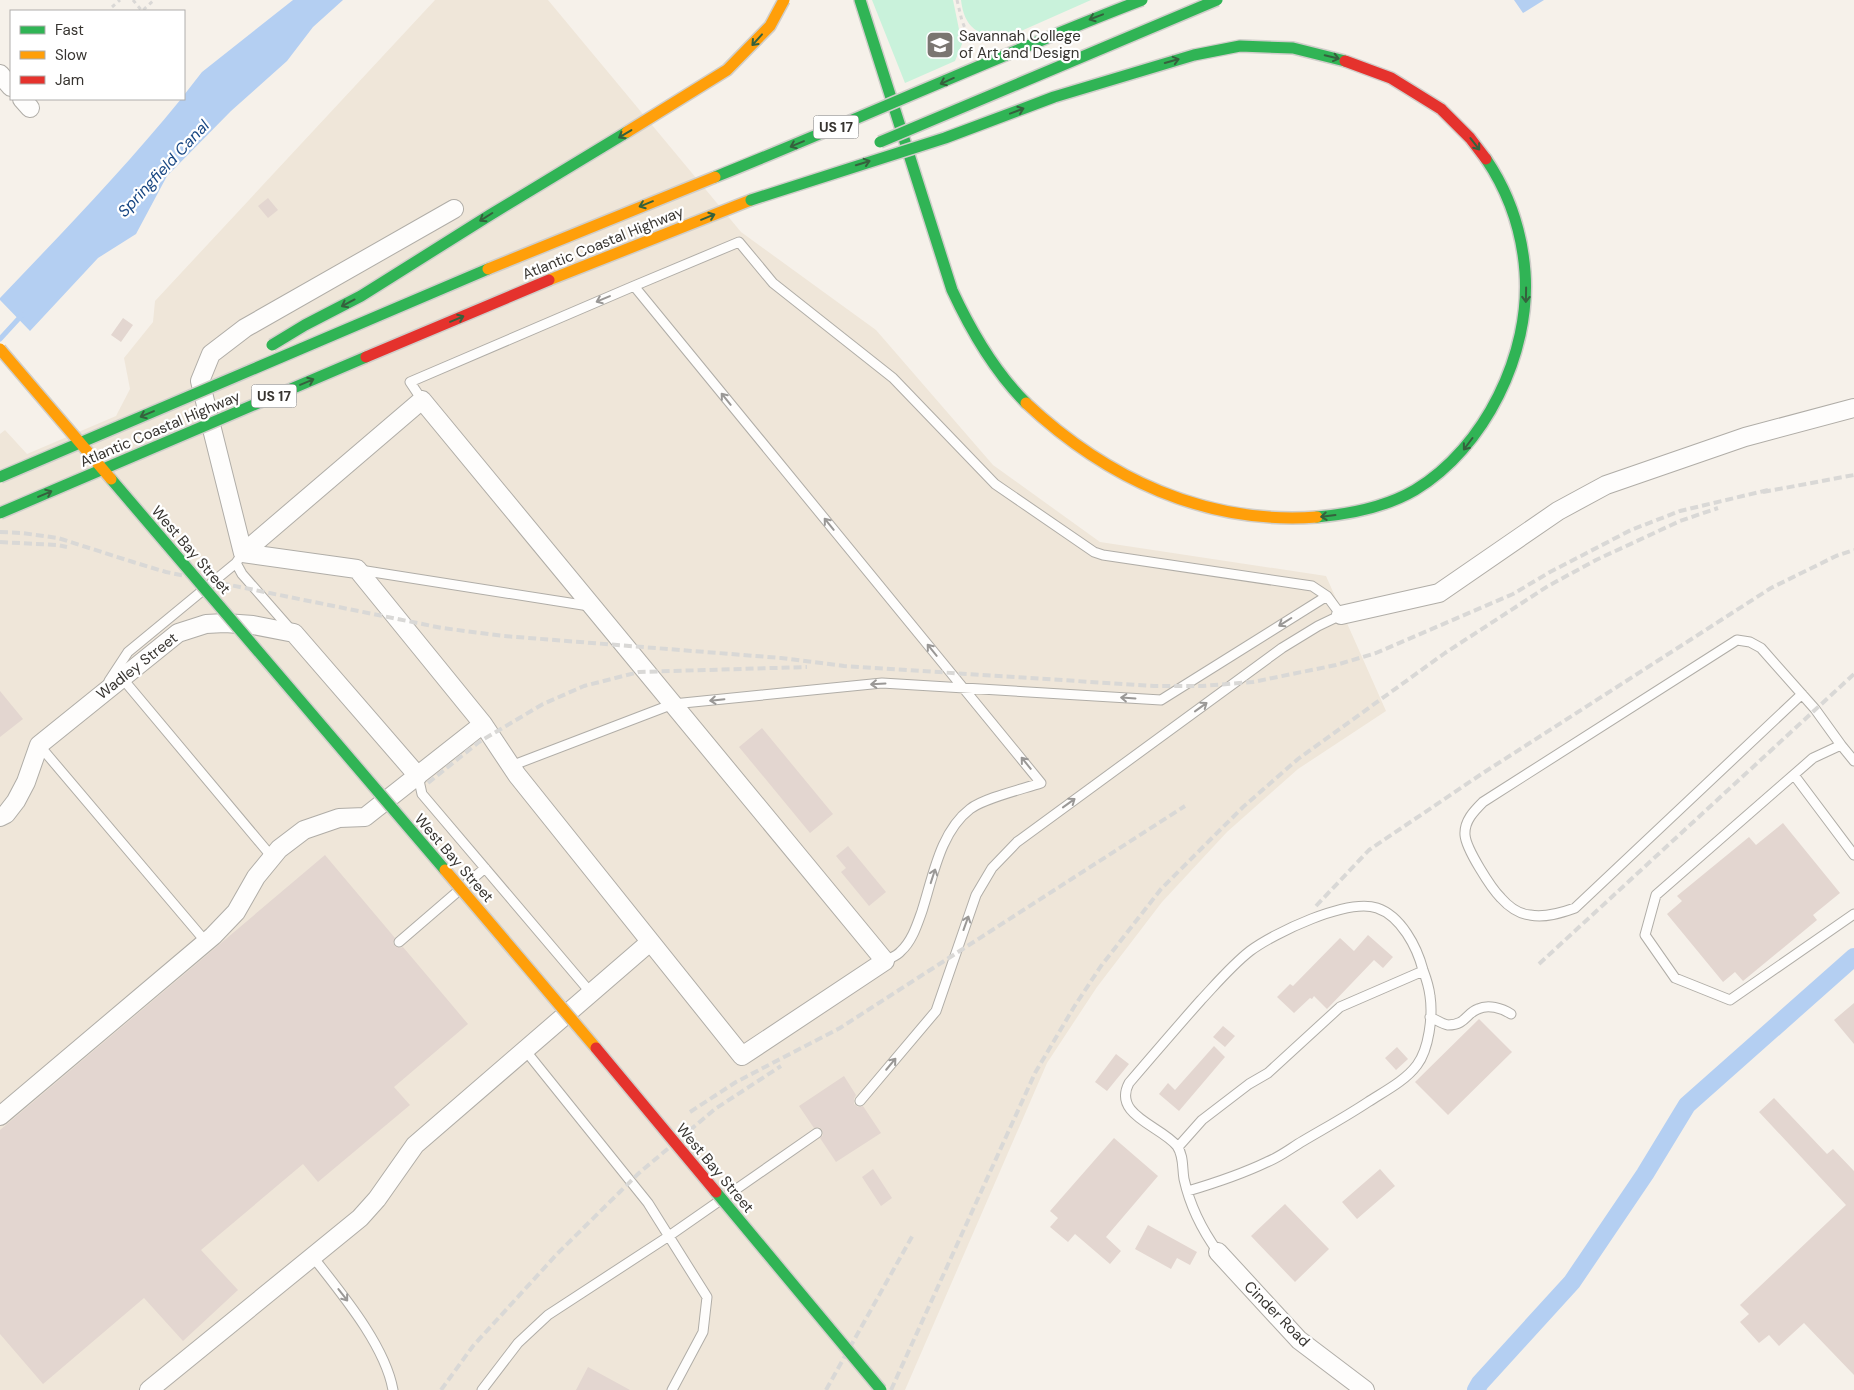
<svg xmlns="http://www.w3.org/2000/svg" width="1854" height="1390" viewBox="0 0 1854 1390" font-family="'DM Sans',sans-serif">
<style>
.built{fill:#efe6d9}
.green{fill:#c9f2db}
.water{fill:#b4cff2}
.lines{fill:none;stroke-linecap:round;stroke-linejoin:round}
.stream{stroke:#b4cff2;stroke-width:5}
.canal{stroke:#b4cff2;stroke-width:18}
.building{fill:#e3d6d0}
.lane-casing{stroke:#b0ada7;stroke-width:11}
.street-casing{stroke:#b0ada7;stroke-width:20}
.fast-casing{stroke:#d0ceca;stroke-width:14}
.slow-casing{stroke:#d0ceca;stroke-width:14}
.jam-casing{stroke:#d0ceca;stroke-width:14}
.path{stroke:#dad8d6;stroke-width:3;stroke-dasharray:4 4;stroke-linecap:butt}
.lane{stroke:#fefdfc;stroke-width:9}
.street{stroke:#fefdfc;stroke-width:18}
.fast{stroke:#30b455;stroke-width:11}
.slow{stroke:#ff9f0a;stroke-width:11}
.jam{stroke:#e5322d;stroke-width:11}
.rail{stroke:#d9d8d6;stroke-width:4;stroke-dasharray:8 4;stroke-linecap:butt}
.fast-bridge-casing{stroke:#d0ceca;stroke-width:14;stroke-linecap:butt}
.slow-bridge-casing{stroke:#d0ceca;stroke-width:14;stroke-linecap:butt}
.jam-bridge-casing{stroke:#d0ceca;stroke-width:14;stroke-linecap:butt}
.fast-bridge{stroke:#30b455;stroke-width:11}
.slow-bridge{stroke:#ff9f0a;stroke-width:11}
.jam-bridge{stroke:#e5322d;stroke-width:11}
.oneway{stroke:#35613d}
.oneway2{stroke:#9a9896}
.labels{text-anchor:middle;stroke-width:4.5;stroke-linejoin:round;paint-order:stroke}
.shield{fill:#fff;stroke:#73716e;stroke-width:1}
.shield-label{font-size:14px;font-weight:bold;fill:#373430}
.poi-label{font-size:15px;fill:#373430;stroke:#fff;text-anchor:start}
.street-label{font-size:15px;fill:#373430;stroke:#fff}
.water-label{font-size:16px;font-style:italic;fill:#184783;stroke:#fff}
</style>
<rect width="100%" height="100%" fill="#f6f1ea"/>
<!-- built -->
<path class="built" d="M435,0H548L741,232L876,330L993,465L1100,542L1326,576L1386,711L1298,769L1227,832L1162,902L1097,987L1047,1063L905,1390H0V434L5,430L27,454L116,416L130,389L124,358L153,322L155,301Z"/>
<!-- green -->
<path class="green" d="M872,0H953L962,44L955,61L905,83Z
M961,0H1091L1005,38C978,37 964,27 961,0Z"/>
<!-- water -->
<path class="water" d="M293,0H343L313,27L287,61L231,111L167,176L136,234L98,258L30,331L0,300V298C62,233 124,169 181,99H184V95L202,72Z
M1514,0H1544L1523,13Z"/>
<g class="lines">
<!-- stream -->
<path class="stream" d="M0,339L22,315"/>
<!-- canal -->
<path class="canal" d="M1476,1390L1480,1383L1572,1282L1645,1174L1687,1105L1854,957"/>
</g>
<!-- building -->
<path class="building" d="M268,198L278,210L268,218L258,206Z
M123,318L133,325L121,342L111,335Z
M0,691L23,719L0,737Z
M762,728L833,814L810,833L739,747Z
M1783,823L1840,893L1813,915L1817,920L1743,981L1735,972L1723,982L1667,914L1682,901L1677,896L1749,837L1756,845Z
M848,846L886,892L869,906L841,872L846,868L836,856Z
M325,855L395,938L393,943L395,946L400,948L403,947L468,1024L394,1087L410,1105L318,1182L303,1164L201,1250L238,1290L183,1341L144,1298L43,1384L0,1334V1130Z
M1368,935L1393,957L1383,968L1374,960L1327,1009L1314,996L1312,999L1310,998L1294,1013L1277,997L1290,984L1293,986L1340,938L1354,951Z
M1854,1003V1044L1834,1020Z
M1479,1019L1512,1052L1448,1115L1415,1082Z
M1223,1026L1235,1036L1225,1047L1213,1037Z
M1214,1046L1225,1057L1179,1111L1159,1094L1168,1083L1175,1090Z
M1397,1047L1408,1059L1396,1070L1385,1058Z
M1116,1054L1129,1064L1107,1091L1095,1082Z
M844,1076L856,1095L854,1099V1104L858,1107L863,1106L881,1133L836,1162L820,1138L823,1135L822,1130L819,1127L814,1128L799,1106Z
M1774,1098L1827,1154L1833,1149L1854,1171V1375L1804,1323L1779,1346L1769,1335L1759,1343L1740,1322L1749,1314L1740,1305L1846,1205L1759,1112Z
M1114,1138L1158,1176L1106,1237L1121,1251L1110,1264L1075,1234L1068,1242L1050,1227L1058,1218L1050,1211Z
M873,1169L892,1198L881,1206L862,1177Z
M1380,1169L1395,1186L1357,1219L1342,1202Z
M1285,1204L1329,1249L1295,1282L1251,1236Z
M1148,1225L1197,1252L1190,1265L1177,1258L1171,1269L1135,1249Z
M588,1367L630,1390H576Z"/>
<g class="lines">
<defs>
<path id="lane" d="M634,286L739,242L773,283L893,378L995,484L1094,552L1103,555L1312,586L1327,596L1341,615L1318,626L1282,648L1017,842L992,868L976,895L936,1011L860,1101
M422,400L410,382L634,286L1041,783C1023,789 984,798 970,809C940,832 933,877 922,911C917,925 912,941 901,951C897,956 890,958 885,961
M238,560L236,563L242,574L292,631
M360,570L589,606
M122,678L272,857
M109,681L128,652L236,563
M1802,694L1575,908C1561,913 1545,918 1530,915C1519,914 1508,906 1501,898C1491,888 1466,849 1465,835C1464,821 1474,811 1483,802L1737,640L1750,642L1761,648L1815,709L1841,745
M39,745L206,942
M1854,761L1841,745L1813,758L1656,895L1645,935L1675,978L1730,1000L1854,914
M511,766L673,704L882,683L1161,700L1327,596
M1794,775L1854,855
M418,776L422,794L591,993
M399,942L485,868
M1430,1017C1435,1019 1442,1024 1448,1025C1466,1025 1466,1013 1478,1009C1488,1004 1502,1008 1511,1014
M525,1050L648,1203L707,1297L703,1332L672,1390
M1178,1147L1202,1120L1249,1084L1268,1073L1340,1007L1423,971
M1188,1191C1215,1183 1242,1174 1267,1162C1280,1157 1291,1148 1303,1141C1325,1128 1347,1116 1368,1102C1385,1091 1405,1081 1417,1065C1429,1049 1433,1016 1430,996C1429,987 1426,978 1423,970C1417,947 1401,916 1377,908C1347,898 1274,933 1250,951C1232,965 1216,984 1201,1000C1177,1027 1153,1055 1129,1083C1112,1115 1161,1126 1177,1146C1184,1156 1182,1168 1184,1179C1190,1206 1202,1230 1218,1252
M313,1257C341,1293 385,1345 393,1390
M482,1390L518,1343L548,1315L669,1236L817,1133"/>
<path id="street" d="M0,74L11,87
M22,99L30,108
M243,553L422,400L885,961L742,1056L517,775L483,724
M1341,615L1439,593L1558,511L1606,485L1745,437L1854,408
M0,817L6,814L16,801L26,782L39,745L178,633L206,624L225,623L253,625L294,633L418,776
M0,1116L213,936L236,912L256,877L279,849L304,830L339,818L365,817L483,724L357,569L243,553L200,381L211,354L245,328L454,209
M1218,1252L1299,1340L1365,1390
M149,1390L360,1218L377,1199L415,1145L650,942"/>
<path id="fast" d="M860,0L952,290C971,331 994,371 1026,403
M1317,517C1351,514 1386,507 1415,490C1485,448 1531,353 1525,272C1522,232 1509,193 1486,159"/>
<path id="slow" d="M549,280L751,200
M1026,403C1106,478 1205,525 1317,517"/>
<path id="jam" d="M1441,109L1470,138L1486,159"/>
</defs>
<!-- lane casing -->
<use href="#lane" class="lane-casing"/>
<!-- street casing -->
<use href="#street" class="street-casing"/>
<!-- fast casing -->
<use href="#fast" class="fast-casing"/>
<!-- slow casing -->
<use href="#slow" class="slow-casing"/>
<!-- jam casing -->
<use href="#jam" class="jam-casing"/>
<!-- path -->
<path class="path" d="M133,0L142,11L154,0
M957,0L962,21L973,47
M112,7L120,0"/>
<!-- lane -->
<use href="#lane" class="lane"/>
<!-- street -->
<use href="#street" class="street"/>
<!-- fast -->
<use href="#fast" class="fast"/>
<!-- slow -->
<use href="#slow" class="slow"/>
<!-- jam -->
<use href="#jam" class="jam"/>
<!-- rail -->
<path class="rail" d="M1763,492L1854,475
M0,532L22,533L58,538L133,562L166,572L442,628L504,636L781,658L844,666L1154,686H1202L1253,682L1336,665L1376,653L1513,594L1550,572L1631,530L1680,511L1768,490
M0,542L57,545L67,547
M428,783L479,742L543,704L584,686L639,672L807,667
M1316,906L1369,850L1483,773L1771,588L1836,556L1854,550
M1539,964L1854,674
M690,1112L736,1082L840,1028L1185,806
M441,1390L473,1346L557,1254L639,1173L715,1109L781,1066
M826,1390L914,1233
M891,1390L1035,1073L1074,1007L1101,966L1161,889L1243,807L1298,759L1445,653L1548,586L1596,560L1680,521L1718,508"/>
<defs>
<path id="fast-bridge" d="M880,142L1217,0
M715,177C858,120 998,55 1142,0
M751,200L945,138L1054,97L1194,55L1240,46L1293,48L1345,61
M272,345L305,325L361,296L490,215L627,132
M0,477L488,269
M111,479L445,870
M0,513L366,357
M716,1192L881,1390"/>
<path id="slow-bridge" d="M627,132L727,70L770,26L784,0
M488,269L715,177
M0,349L111,479
M445,870L596,1048"/>
<path id="jam-bridge" d="M1345,61L1391,78L1441,109
M366,357L549,280
M596,1048L716,1192"/>
</defs>
<!-- fast-bridge casing -->
<use href="#fast-bridge" class="fast-bridge-casing"/>
<!-- slow-bridge casing -->
<use href="#slow-bridge" class="slow-bridge-casing"/>
<!-- jam-bridge casing -->
<use href="#jam-bridge" class="jam-bridge-casing"/>
<!-- fast-bridge -->
<use href="#fast-bridge" class="fast-bridge"/>
<!-- slow-bridge -->
<use href="#slow-bridge" class="slow-bridge"/>
<!-- jam-bridge -->
<use href="#jam-bridge" class="jam-bridge"/>
</g>
<!-- one-way arrows -->
<defs><path id="oneway-shaft" d="M-6 0H5M1.5-3L5.5 0L1.5 3" fill="none" stroke-width="1.6" stroke-linecap="round" stroke-linejoin="round" transform="scale(1.25)"/></defs>
<g class="oneway">
<use href="#oneway-shaft" transform="translate(1096 17) rotate(159)"/>
<use href="#oneway-shaft" transform="translate(757 40) rotate(132)"/>
<use href="#oneway-shaft" transform="translate(1332 57) rotate(13)"/>
<use href="#oneway-shaft" transform="translate(1172 61) rotate(-16)"/>
<use href="#oneway-shaft" transform="translate(947 81) rotate(156)"/>
<use href="#oneway-shaft" transform="translate(1017 111) rotate(-21)"/>
<use href="#oneway-shaft" transform="translate(625 134) rotate(149)"/>
<use href="#oneway-shaft" transform="translate(797 144) rotate(157)"/>
<use href="#oneway-shaft" transform="translate(1475 144) rotate(52)"/>
<use href="#oneway-shaft" transform="translate(863 163) rotate(-17)"/>
<use href="#oneway-shaft" transform="translate(646 204) rotate(158)"/>
<use href="#oneway-shaft" transform="translate(486 217) rotate(148)"/>
<use href="#oneway-shaft" transform="translate(708 217) rotate(-22)"/>
<use href="#oneway-shaft" transform="translate(1526 295) rotate(91)"/>
<use href="#oneway-shaft" transform="translate(348 303) rotate(152)"/>
<use href="#oneway-shaft" transform="translate(457 319) rotate(-23)"/>
<use href="#oneway-shaft" transform="translate(307 382) rotate(-23)"/>
<use href="#oneway-shaft" transform="translate(147 414) rotate(157)"/>
<use href="#oneway-shaft" transform="translate(1468 444) rotate(127)"/>
<use href="#oneway-shaft" transform="translate(45 494) rotate(-23)"/>
<use href="#oneway-shaft" transform="translate(1328 516) rotate(173)"/>
</g>
<g class="oneway2">
<use href="#oneway-shaft" transform="translate(603 299) rotate(157)"/>
<use href="#oneway-shaft" transform="translate(726 399) rotate(-129)"/>
<use href="#oneway-shaft" transform="translate(829 524) rotate(-129)"/>
<use href="#oneway-shaft" transform="translate(1285 622) rotate(148)"/>
<use href="#oneway-shaft" transform="translate(932 650) rotate(-129)"/>
<use href="#oneway-shaft" transform="translate(878 684) rotate(177)"/>
<use href="#oneway-shaft" transform="translate(1128 698) rotate(-176)"/>
<use href="#oneway-shaft" transform="translate(717 700) rotate(174)"/>
<use href="#oneway-shaft" transform="translate(1201 707) rotate(-36)"/>
<use href="#oneway-shaft" transform="translate(1026 763) rotate(-129)"/>
<use href="#oneway-shaft" transform="translate(1069 803) rotate(-36)"/>
<use href="#oneway-shaft" transform="translate(933 876) rotate(-72)"/>
<use href="#oneway-shaft" transform="translate(966 923) rotate(-70)"/>
<use href="#oneway-shaft" transform="translate(891 1064) rotate(-50)"/>
<use href="#oneway-shaft" transform="translate(343 1295) rotate(52)"/>
</g>
<!-- icons -->
<defs>
<symbol id="university-square" viewBox="-11 -11 22 22"><rect x="-9" y="-9" width="18" height="18" rx="4" fill="#7a7671" stroke="#fff"/><path d="M0-5L7-2L0 1L-7-2ZM-4 1L0 2.5L4 1V4Q0 6-4 4Z" fill="#fff"/></symbol>
</defs>
<g fill-rule="evenodd">
<use href="#university-square" x="924" y="29" width="32" height="32"/>
</g>
<g class="labels">
<!-- shield labels -->
<g class="shield">
<rect x="813.5" y="115.5" width="45" height="23" rx="4"/>
<rect x="251.5" y="384.5" width="45" height="23" rx="4"/>
</g>
<g class="shield-label">
<text x="836" y="132">US 17</text>
<text x="274" y="401">US 17</text>
</g>
<!-- poi labels -->
<g class="poi-label">
<text x="959" y="41">Savannah College<tspan x="959" dy="17">of Art and Design</tspan></text>
</g>
<!-- street labels -->
<g class="street-label">
<text transform="translate(603 243) rotate(-22)" y="5">Atlantic Coastal Highway</text>
<text transform="translate(160 429) rotate(-23)" y="5">Atlantic Coastal Highway</text>
<text transform="translate(191 550) rotate(49)" y="5">West Bay Street</text>
<text transform="translate(137 666) rotate(-38)" y="5">Wadley Street</text>
<text transform="translate(454 858) rotate(49)" y="5">West Bay Street</text>
<text transform="translate(715 1168) rotate(50)" y="5">West Bay Street</text>
<text transform="translate(1277 1314) rotate(45)" y="5">Cinder Road</text>
</g>
<!-- water labels -->
<g class="water-label">
<text transform="translate(163 168) rotate(-47)" y="6">Springfield Canal</text>
</g>
</g>
<!-- legend -->
<rect x="10" y="10" width="175" height="90" fill="#ffffff" stroke="#afaeac"/>
<rect x="20" y="26" width="25" height="8" fill="#30b455" stroke="#afaeac"/>
<text x="55" y="35" font-size="15" fill="#373430">Fast</text>
<rect x="20" y="51" width="25" height="8" fill="#ff9f0a" stroke="#afaeac"/>
<text x="55" y="60" font-size="15" fill="#373430">Slow</text>
<rect x="20" y="76" width="25" height="8" fill="#e5322d" stroke="#afaeac"/>
<text x="55" y="85" font-size="15" fill="#373430">Jam</text>
</svg>
